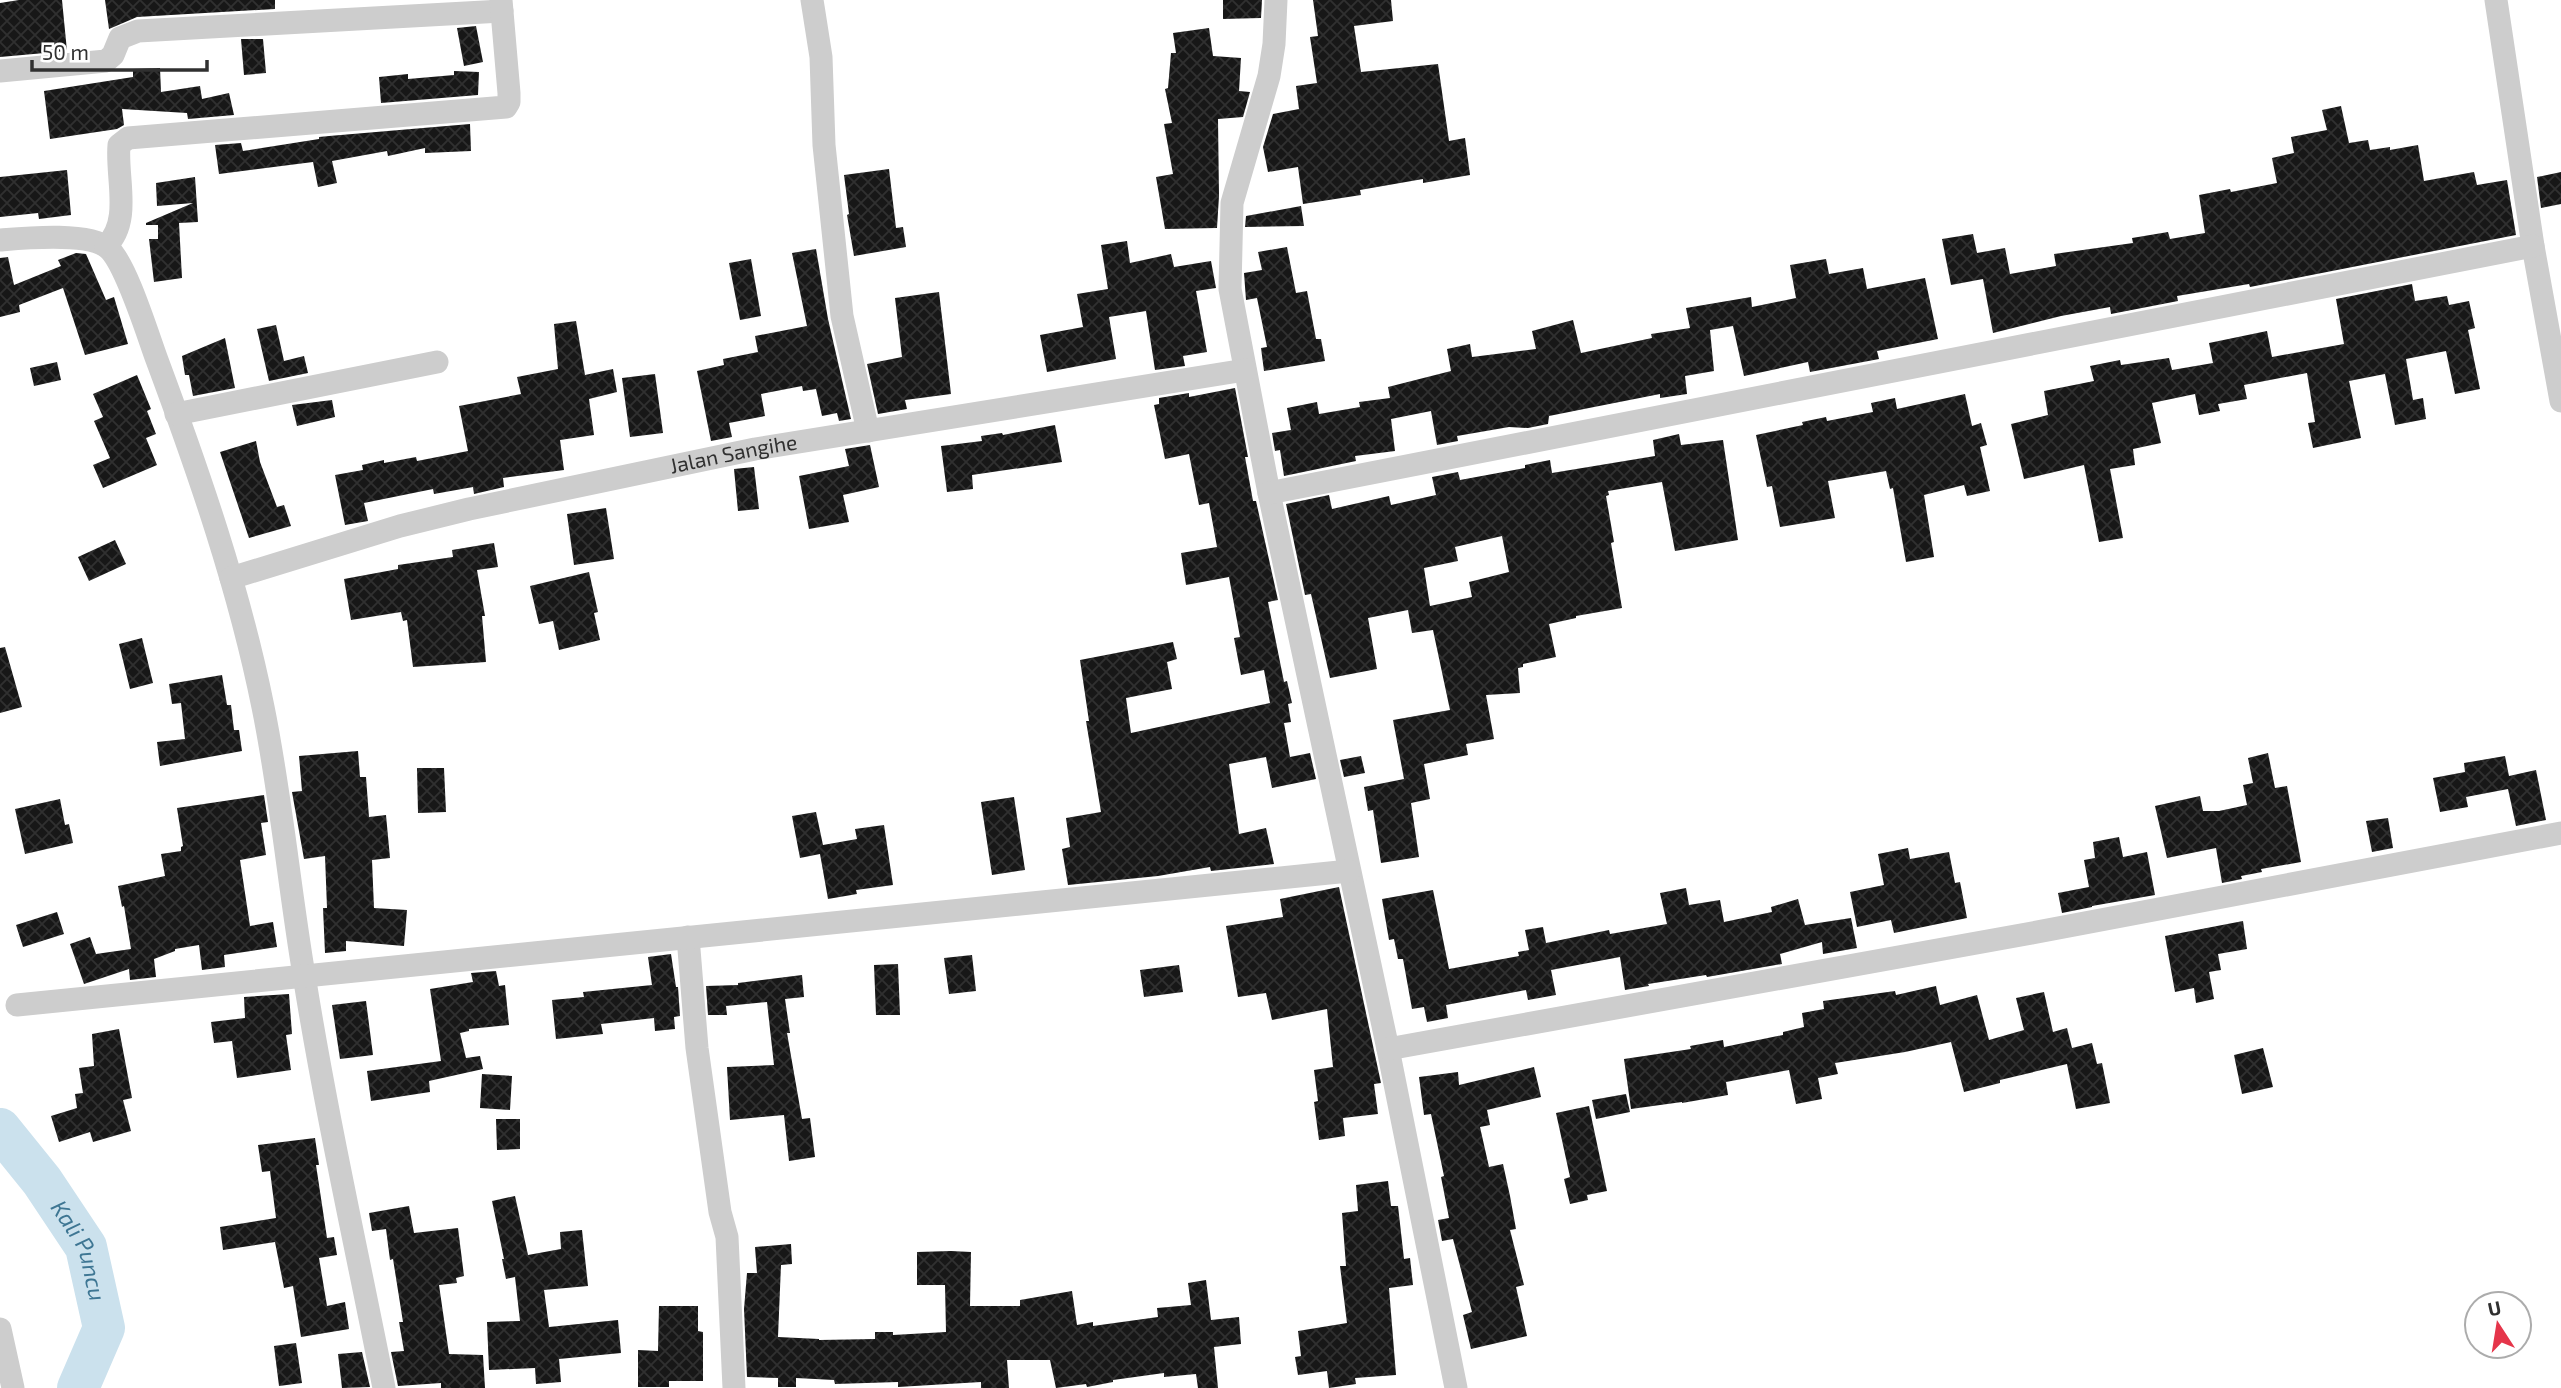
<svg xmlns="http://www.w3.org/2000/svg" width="2561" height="1388" viewBox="0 0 2561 1388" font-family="'Exo 2',sans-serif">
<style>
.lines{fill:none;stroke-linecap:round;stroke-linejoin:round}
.river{stroke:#cbe1ed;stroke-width:42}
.building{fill:url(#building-cross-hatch);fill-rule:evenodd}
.street{stroke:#cdcdcd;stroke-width:23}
.labels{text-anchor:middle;stroke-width:7;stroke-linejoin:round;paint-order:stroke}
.street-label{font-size:21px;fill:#303030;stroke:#fff}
.water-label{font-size:23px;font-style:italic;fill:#3e7693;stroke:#fff}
</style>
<defs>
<pattern id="building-cross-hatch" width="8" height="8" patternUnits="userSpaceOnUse" patternTransform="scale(1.75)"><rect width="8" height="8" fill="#171717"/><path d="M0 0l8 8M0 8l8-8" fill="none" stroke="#303030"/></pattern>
</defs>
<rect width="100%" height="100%" fill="#fff"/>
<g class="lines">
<!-- river -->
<path class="river" id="s1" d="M0,1129L42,1181L86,1247L104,1328L78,1388"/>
</g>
<!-- building -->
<path class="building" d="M19,0H62L67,51L0,57V3Z
M105,0H275V9L137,17L109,29Z
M1223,0H1262L1261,18L1223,19Z
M1313,0H1391L1393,21L1354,26L1361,72L1438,64L1449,141L1465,138L1470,175L1423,183V179L1360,190L1361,195L1303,204L1298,167L1268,172L1263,147L1273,114L1299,109L1296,86L1317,83L1310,37L1318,36Z
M476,26L483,62L464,66L457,28Z
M1209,28L1213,56L1241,58L1239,91L1250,92L1243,117L1218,119L1219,196L1217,228L1165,229L1156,177L1173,174L1164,124L1172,123L1165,89L1168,88L1171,53H1176L1173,33Z
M241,39H263L266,73L244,75Z
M160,68L161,92L200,86L202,99L229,93L234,115L188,119L187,113L122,109L124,125L117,129L50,139L44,91L133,77V69Z
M454,71L479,72L478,95L381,103L379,77L408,74V79L454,75Z
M2341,106L2349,143L2368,140L2370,150L2390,147V150L2418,145L2424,181L2474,172L2477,185L2507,180L2516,235L2250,287L2249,284L2177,296L2178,301L2111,314L2110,307L2061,316L1993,333L1983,279L1951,285L1942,239L1973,234L1977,253L2005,248L2010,274L2056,266L2054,254L2133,243L2132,238L2168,232L2170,239L2205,233L2199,195L2230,189L2231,192L2277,183L2272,158L2294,153L2291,137L2327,130L2322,110Z
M470,124L471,151L425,153V148L388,156L387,151L332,161L337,183L318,187L313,162L219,174L215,145L241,143L243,151L319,139V137L329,136Z
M889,169L896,228L903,227L906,247L854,256L847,215L849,214L844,175Z
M67,170L71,215L39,219L38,213L0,217V177Z
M2561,172V204L2541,208L2537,177Z
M195,177L198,222L179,223L182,278L154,282L149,239H158V225H146V223L193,203L157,206L156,183Z
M1301,206L1304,226L1245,227L1246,216Z
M1127,241L1130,263L1171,254L1174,267L1211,261L1216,288L1196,291L1207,352L1183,356L1185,366L1155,370L1146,311L1109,317L1116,359L1047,372L1040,335L1083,327L1077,294L1108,289L1101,245Z
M1287,247L1296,293L1307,291L1316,339H1321L1325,361L1264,371L1261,348L1267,347L1257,298L1246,300L1244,273L1262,270L1258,252Z
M816,249L828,319L851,419L839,421L837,413L822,416L816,389L803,391L802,386L761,394L765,416L729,423L732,437L711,441L697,371L724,365L723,359L758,352L755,336L807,326L792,253Z
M76,253L86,254L106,300L114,297L128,344L85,355L63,288L19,305L20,312L0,317V258L8,257L14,285L61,266L58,260Z
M751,259L761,316L740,320L729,263Z
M1826,259L1829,274L1863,268L1867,289L1925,278L1938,339L1877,351L1879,359L1810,372L1808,362L1744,376L1733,326L1710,330L1714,371L1685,376L1687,394L1660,398V394L1589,408L1549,416L1548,424L1528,428L1509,427L1457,436L1458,441L1437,445L1431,411L1391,419L1395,451L1355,456L1356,461L1284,476L1280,450L1275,451L1272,433L1291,430L1287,408L1317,402L1319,414L1360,407L1359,402L1390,398L1388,387L1451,371L1447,349L1470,344L1472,357L1536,349L1532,331L1573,320L1581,353L1652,338L1651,334L1690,328L1686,308L1751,297L1752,307L1796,298L1790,265Z
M2412,284L2415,301L2447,296L2449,305L2469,301L2475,328L2468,330L2480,389L2455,394L2446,351L2406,359L2413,400L2423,398L2426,419L2395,425L2385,374L2349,381L2361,438L2313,448L2308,423L2315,422L2307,373L2244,385L2247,399L2218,404L2220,411L2199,415L2195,394L2152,403L2161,443L2133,449L2135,465L2110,469L2123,538L2099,542L2084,465L2024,479L2011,424L2048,415L2044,391L2094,381L2090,366L2120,360L2121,365L2169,358L2172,370L2213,363L2209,343L2267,331L2272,357L2344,344L2336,299Z
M939,292L951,394L905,400L907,409L878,414L867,364L902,357L895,298Z
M576,321L585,375L613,369L617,392L589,399L594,435L560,440L564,470L503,478L504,487L474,494L473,487L434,494L433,489L364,503L368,521L345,525L335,475L363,470L362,465L384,460V463L416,457L417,461L468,451L459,406L521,394L517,377L558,369L554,324Z
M276,325L284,361L304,356L308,373L269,381L257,329Z
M225,338L235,388L193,396L189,375H185L182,356Z
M57,362L61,380L34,386L30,368Z
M655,374L663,433L630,437L622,378Z
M137,375L151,409L147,411L156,434L146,438L157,465L103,488L93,465L110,458L94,421L103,417L93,394Z
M1235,388L1248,457H1245L1253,501H1256L1278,600L1268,602L1284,682L1287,681L1292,703L1288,704L1291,722L1284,723L1290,757L1310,753L1316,779L1272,788L1266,757L1229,764L1239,834L1266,828L1274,864L1211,871L1210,867L1158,876L1068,885L1062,849L1070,847L1066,818L1101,812L1086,721H1089L1080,660L1173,642L1177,659L1167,662L1172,689L1126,698L1131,733L1270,703L1264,670L1241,675L1234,638L1240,637L1229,577L1186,585L1181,553L1217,547L1209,503L1199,505L1189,454L1165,459L1154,405L1159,404V398L1189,393V397Z
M1965,394L1972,426L1981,423L1987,445L1980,447L1990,491L1967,496L1964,485L1924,495L1934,557L1906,562L1893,488L1890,489L1886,471L1828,481L1835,518L1780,527L1772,486L1767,487L1756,435L1803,425L1802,422L1826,417L1827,421L1873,412L1871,403L1895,398L1897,409Z
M332,400L335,417L297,426L292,405Z
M1055,425L1062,462L972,475L973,489L947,492L941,446L982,441L981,436L1002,433L1003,435Z
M1679,434L1681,445L1723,440L1738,540L1675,551L1662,482L1608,491L1609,495L1606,496L1614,542L1611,543L1622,608L1576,616V618L1549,624L1556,657L1523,664V667L1518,668L1520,693L1486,695L1494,739L1466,744L1468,755L1424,764L1430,799L1411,803L1419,857L1381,863L1373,810L1368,811L1364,787L1404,779L1393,720L1450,710L1433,630L1412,633L1408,610L1368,618L1377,669L1330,678L1311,594L1305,595L1286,504L1329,495L1332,509L1389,496L1391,505L1436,495L1432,477L1458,472L1460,480L1525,468V465L1550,460L1552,473L1655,456L1653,440ZM1502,536L1509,572L1469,582L1472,597L1430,606L1424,568L1458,561L1455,547Z
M256,441L260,462L277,507L284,505L291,526L249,538L220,452Z
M870,445L879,487L843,495L849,522L809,529L799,476L849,466L845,449Z
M754,467L759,509L738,511L734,469Z
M606,508L614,559L574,565L567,514Z
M115,540L126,564L89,581L78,557Z
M494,543L498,567L477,570L485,616H482L486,662L413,667L407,620L403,621L401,612L351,620L344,579L398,569V565L453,557L452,550Z
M589,572L598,612L594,613L600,640L559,650L553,621L539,624L530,586Z
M142,638L153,683L130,689L119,644Z
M5,647L22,707L0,713V648Z
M222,675L227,705H231L234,730H239L242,751L160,766L157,742L185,739L181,703L172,704L169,684Z
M358,751L360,777H366L369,817L386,815L390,858L372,860L374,908L407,910L404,946L346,941V951L325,953L323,908H327L325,856L304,859L292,792L302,791L299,756Z
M2268,753L2275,788L2287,786L2301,862L2261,869L2262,872L2241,876L2242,879L2222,883L2216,848L2167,858L2155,806L2200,796L2203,811H2219L2247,805L2243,785L2253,783L2248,758Z
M1361,756L1365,773L1344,777L1340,760Z
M2505,756L2509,776L2536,770L2546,820L2516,826L2508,789L2466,797L2468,807L2440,812L2433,778L2465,772L2464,763Z
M417,768H444L446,812L418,813Z
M264,795L268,822L261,823L266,855L240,860L250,926L273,922L277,947L224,955L225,967L202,970L199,945L175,949V951L154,959L156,977L130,980L129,969L84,984L70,944L90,937L96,954L131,949L124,906L122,907L118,886L165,876L161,854L181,851V847L183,846L177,808Z
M1014,797L1025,870L992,875L981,802Z
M60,799L65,825L69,824L73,843L25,854L15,809Z
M816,812L823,845L857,839L855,829L884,825L893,885L856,890L857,894L828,899L820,854L800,858L792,816Z
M2388,818L2393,848L2372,852L2366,821Z
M2119,837L2123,857L2147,852L2155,895L2092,906V907L2062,913L2058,893L2089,887L2084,860L2095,858L2093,842Z
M1908,848L1910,859L1949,852L1955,883L1960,882L1967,918L1894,933L1891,920L1857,927L1850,892L1884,885L1878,854Z
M1339,887L1381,1083L1374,1084L1378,1114L1343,1118L1345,1136L1319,1140L1314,1102L1318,1101L1314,1070L1333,1067L1327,1009L1272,1020L1266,993L1238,997L1226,926L1283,917L1280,899Z
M1686,888L1689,905L1720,900L1724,922L1772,912L1771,907L1798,899L1805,925L1851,918L1857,948L1823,954L1822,942L1780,954L1782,964L1707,977L1706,975L1648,984L1649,986L1625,990L1620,957L1551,970L1556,995L1528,1000L1526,990L1446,1005L1448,1018L1427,1022L1424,1007L1412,1009L1403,959H1398L1394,939L1389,940L1382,899L1433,890L1449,969L1519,956L1518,952L1529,950L1525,930L1543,927L1546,943L1609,930L1610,934L1667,924L1660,893Z
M57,912L64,934L23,947L16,925Z
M2243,921L2247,949L2218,954L2221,970L2209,972L2214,999L2196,1003L2194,988L2175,992L2165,936Z
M671,954L676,987H678L680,1016L674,1017L675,1029L655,1031L654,1018L601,1024L603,1034L556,1039L552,1000L584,997L583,992L652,985L648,957Z
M972,955L976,991L949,994L944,958Z
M898,964L900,1015H876L874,965Z
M1179,965L1183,992L1144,997L1140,970Z
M496,971L499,986L505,985L509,1025L469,1029V1031L460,1033L466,1058L480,1056L483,1069L429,1081L430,1092L371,1101L367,1071L441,1061L430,989L473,982L471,973Z
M802,975L804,997L785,999L790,1033H787L802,1119L810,1118L815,1157L789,1161L784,1115L730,1120L727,1067L774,1065L767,1002L726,1006L727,1015H708L706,986L738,985V983Z
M1936,986L1940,1005L1977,995L1989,1040L2024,1030L2016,998L2044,992L2053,1032L2067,1028L2072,1048L2092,1043L2097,1064L2102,1063L2110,1103L2076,1109L2067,1064L2000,1080V1083L1964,1092L1951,1042L1905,1052L1835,1063L1838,1074L1818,1078L1822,1099L1796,1104L1789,1070L1726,1082L1728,1095L1682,1103V1102L1631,1109L1624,1059L1691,1049L1690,1046L1723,1040L1724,1047L1783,1035V1032L1804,1027L1802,1013L1824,1009L1823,1001L1895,991L1896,995Z
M289,994L292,1034L286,1035L291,1070L237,1078L232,1041L214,1043L211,1022L245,1018L244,997Z
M366,1001L373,1055L340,1059L332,1005Z
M119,1029L132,1098L123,1100L131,1131L93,1142L90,1132L59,1142L51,1116L77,1108L75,1094L83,1093L79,1068L94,1066L92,1034Z
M2263,1048L2273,1087L2242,1094L2234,1055Z
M1534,1067L1541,1097L1487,1110L1490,1125L1480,1127L1489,1167L1503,1164L1510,1196L1516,1229L1510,1230L1524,1285L1516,1287L1527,1336L1471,1349L1463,1315L1472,1312L1453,1239L1442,1241L1438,1220L1449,1218L1441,1177L1444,1176L1431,1114L1424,1115L1419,1077L1458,1072L1459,1085Z
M482,1074L512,1076L510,1110L480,1108Z
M1626,1094L1630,1112L1596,1119L1592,1100Z
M1589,1106L1607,1191L1587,1195L1588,1200L1570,1204L1564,1179L1570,1177L1556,1113Z
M496,1119H520V1149L497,1150Z
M315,1138L319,1165H316L327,1238L334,1237L337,1255L319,1258L327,1306L345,1302L349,1329L301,1337L293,1286L284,1288L275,1242L223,1250L220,1227L276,1218L270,1171L262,1172L258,1145Z
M1388,1181L1391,1206H1398L1404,1259L1410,1258L1413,1285L1389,1288L1396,1375L1355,1378L1356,1384L1329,1388L1327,1371L1298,1375L1295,1357L1301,1356L1298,1331L1347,1323L1340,1266H1346L1342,1213L1358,1211L1356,1185Z
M515,1196L528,1255L561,1249L560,1232L582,1230L588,1286L544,1290L549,1327L618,1320L621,1353L559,1359L561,1382L536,1384L535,1368L489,1370L487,1322L520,1321L515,1277L506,1279L502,1259H504L492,1201Z
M409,1206L414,1233L458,1228L464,1276L456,1278L457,1283L439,1285L449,1354L483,1355L485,1388H441V1383L398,1386L391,1352L404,1351L399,1322H403L393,1259L390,1260L386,1229L372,1231L369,1213Z
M791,1244L792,1264L781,1265L778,1337L819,1339V1340L875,1339V1332H893V1335L946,1332L945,1285H917V1252L951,1251L971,1252L970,1306H1020V1300L1072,1291L1077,1325L1093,1322V1326L1158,1317L1157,1308L1191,1305L1188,1283L1206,1280L1211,1320L1239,1317L1241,1344L1214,1347L1218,1388H1198L1196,1374L1164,1377V1373L1113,1380V1382L1087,1387L1086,1384L1056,1388L1050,1360H1007L1009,1388H981V1382L898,1387V1382L835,1384L834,1380L796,1378V1387H778V1378L747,1377L744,1309L747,1273H757L755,1247Z
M659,1306H698V1331L703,1332V1381H669V1387H638V1350L658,1351Z
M296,1343L302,1383L279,1386L274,1346Z
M362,1352L370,1387L342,1388L338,1354Z"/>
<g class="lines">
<!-- street -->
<g class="street">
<path d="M812,0L821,57L824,145L842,316L868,431"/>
<path d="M1276,0L1274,44L1269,76L1232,203L1230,289L1269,493L1388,1049L1456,1388"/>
<path d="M2496,0L2533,246L2561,401"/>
<path d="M0,71L106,61L113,55L120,38L138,31L502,11"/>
<path d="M0,240C25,238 89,232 108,248C126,263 148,336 157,360C199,473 239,588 263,707C281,795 289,886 304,975C326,1113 357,1251 384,1388"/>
<path d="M106,246C132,221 116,178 119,145L128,138L506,107L509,102V93L501,0"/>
<path d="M176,414L437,362"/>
<path d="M1269,493L2533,246"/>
<path id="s2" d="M231,578L400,526L469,509L755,449L1245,370"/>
<path d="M688,937L697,1048L720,1212L727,1237L734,1388"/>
<path d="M17,1005L1349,871"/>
<path d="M1388,1049L2032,933L2561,833"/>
<path d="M0,1329L13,1388"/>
</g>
</g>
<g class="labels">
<!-- street labels -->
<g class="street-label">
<text dy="7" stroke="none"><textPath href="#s2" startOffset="518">Jalan Sangihe</textPath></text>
</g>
<!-- water labels -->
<g class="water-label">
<text dy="8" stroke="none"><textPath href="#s1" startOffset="147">Kali Puncu</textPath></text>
</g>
</g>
<!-- north arrow -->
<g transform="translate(2498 1325) rotate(348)"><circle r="33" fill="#ffffff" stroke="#acacac" stroke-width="2"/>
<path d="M0-5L12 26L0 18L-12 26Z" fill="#e5354a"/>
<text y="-10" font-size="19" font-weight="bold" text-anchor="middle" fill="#303030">U</text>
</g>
<!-- scale -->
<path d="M32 60v10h175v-10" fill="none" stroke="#303030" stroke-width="3.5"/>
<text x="42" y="60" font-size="21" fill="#303030" stroke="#ffffff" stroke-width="5" paint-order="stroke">50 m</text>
</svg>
